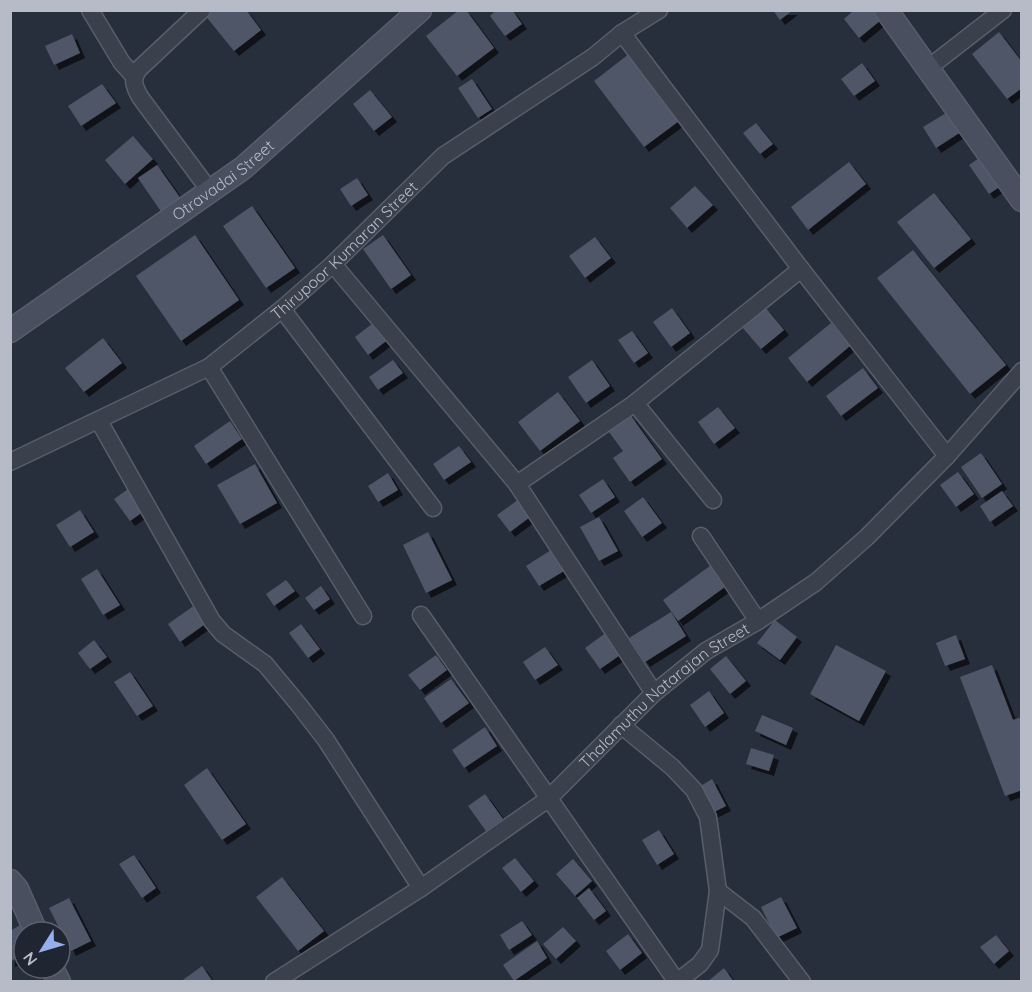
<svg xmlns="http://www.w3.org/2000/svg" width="1032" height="992" viewBox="0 0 1032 992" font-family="Quicksand,sans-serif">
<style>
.building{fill:#505667;filter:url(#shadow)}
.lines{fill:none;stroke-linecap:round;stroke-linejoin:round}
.street-casing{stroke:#585e6a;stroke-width:19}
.secondary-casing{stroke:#585e6a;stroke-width:25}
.street{stroke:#3a404c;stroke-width:16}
.secondary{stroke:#494f5f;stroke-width:22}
.labels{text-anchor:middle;stroke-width:4.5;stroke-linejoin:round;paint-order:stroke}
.street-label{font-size:16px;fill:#b6bbc7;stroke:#1f2531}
</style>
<defs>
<filter id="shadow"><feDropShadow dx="5" dy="5" stdDeviation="0" flood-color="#0009"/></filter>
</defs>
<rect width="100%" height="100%" fill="#272e3c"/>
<!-- building -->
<path class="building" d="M209,10H246L261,30L234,51L204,14Z
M459,10H466L494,48L457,76L426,36Z
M496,10H512L522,24L505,36L490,16Z
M773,10H793L780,20Z
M854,10H873L881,20L859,38L844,19Z
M999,32L1022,62V88L1007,99L972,54Z
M72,34L80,53L54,65L45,46Z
M629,54L679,121L644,147L594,81Z
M862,63L875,81L854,96L841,79Z
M472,79L492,109L478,118L458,88Z
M102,84L116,103L81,126L68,106Z
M370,90L392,117L374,131L353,104Z
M951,110L964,130L936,148L923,127Z
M756,123L773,144L760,154L743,133Z
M133,136L153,159L125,184L105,160Z
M985,154L1005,183L989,194L969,165Z
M849,162L866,184L808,230L791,207Z
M157,165L181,199L162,213L138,178Z
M357,178L368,195L351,206L340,189Z
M695,186L713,205L687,228L670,208Z
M934,193L971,239L934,268L897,222Z
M252,206L295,268L266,288L223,226Z
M195,235L239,300L181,341L136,276Z
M383,235L411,275L391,289L363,249Z
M595,237L611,258L585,278L569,256Z
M913,250L1006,365L970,394L877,278Z
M765,307L784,330L761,349L742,327Z
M672,308L690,333L671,347L653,322Z
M377,320L390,338L368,355L355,337Z
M831,323L850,346L807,382L788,358Z
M632,331L648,353L634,363L618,340Z
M103,338L122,363L84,392L65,368Z
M393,360L403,373L378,390L369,377Z
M592,360L610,386L586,403L568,377Z
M863,368L878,388L841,416L826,396Z
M558,392L580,421L540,451L518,422Z
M718,407L735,428L714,444L698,422Z
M631,416L662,459L630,482L613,458L623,451L609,432Z
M230,421L242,439L206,464L194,446Z
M459,446L471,462L444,480L433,464Z
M981,453L1002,484L982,498L961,467Z
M255,464L277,503L240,524L217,485Z
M958,472L974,494L956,507L940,485Z
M388,473L398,490L378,502L368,486Z
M603,479L615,497L591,513L579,495Z
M131,487L147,509L130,521L114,499Z
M1002,491L1013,506L990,522L980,506Z
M522,497L534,514L510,532L497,515Z
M643,497L662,523L642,537L624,511Z
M80,510L94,532L70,547L56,525Z
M599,517L618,551L599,561L580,527Z
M428,532L452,580L426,593L403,545Z
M551,550L564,571L539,586L526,566Z
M714,563L729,584L678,621L663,600Z
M97,569L120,605L103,615L81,579Z
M286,580L295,591L274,606L266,594Z
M321,586L330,599L314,610L305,598Z
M195,605L208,622L180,642L168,624Z
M671,612L686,636L645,662L629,638Z
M775,620L797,637L780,660L757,643Z
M301,624L320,649L308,658L289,633Z
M607,632L623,653L600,669L585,648Z
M956,635L965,659L945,666L936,643Z
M94,640L107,657L90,669L78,653Z
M836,645L886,671L859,721L810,694Z
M545,647L558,665L535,680L523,662Z
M436,655L447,670L420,690L408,675Z
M726,656L746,681L730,694L710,669Z
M992,665L1013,720L1022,717V790L1005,796L960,677Z
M130,672L153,706L137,716L114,682Z
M451,679L469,703L441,723L424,698Z
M709,691L724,713L705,727L690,705Z
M762,715L793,728L786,745L755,731Z
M485,727L497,746L464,768L452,750Z
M751,748L774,755L769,771L746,764Z
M207,768L246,824L222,840L184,785Z
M712,779L726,806L712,813L699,787Z
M485,794L503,819L486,831L468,806Z
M659,830L674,854L657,865L642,840Z
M134,855L156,888L142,898L119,864Z
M515,858L534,881L521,892L502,868Z
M573,859L592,881L575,896L556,874Z
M282,877L324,931L298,951L256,897Z
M589,888L606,911L594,920L577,898Z
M781,897L797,928L776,938L761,907Z
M69,898L91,941L71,951L49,908Z
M522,921L532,935L509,950L500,935Z
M20,925L24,931V954L10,962V931Z
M563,927L576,941L556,959L543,944Z
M628,934L642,953L620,970L606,951Z
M996,935L1009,951L994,964L980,947Z
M537,941L547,958L514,981L503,965Z
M202,966L213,982H180Z
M724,968L734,982H707Z"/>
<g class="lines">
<defs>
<g id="street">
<path d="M90,10L122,63L134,76"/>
<path d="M202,10L139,69C131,79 134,86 140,97L210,191"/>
<path d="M622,33L801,269L947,456"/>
<path d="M927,69L1003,10"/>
<path d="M333,264L517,484L654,693"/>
<path d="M282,309L433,508"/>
<path d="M209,367L363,616"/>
<path d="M635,403L713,500"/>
<path d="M99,421L212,621L223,634L265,664L299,705L326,740L421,888"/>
<path id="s1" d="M10,462L209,367L282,309L333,264L443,156L593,57L622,33L659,10"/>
<path d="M517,484L635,403L801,269"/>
<path d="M701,536L758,621"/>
<path d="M421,615L677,982L700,964L710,950L718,891L708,817L694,790L672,767L621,725"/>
<path d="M718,891L753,918L802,982"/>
<path id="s2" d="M274,982L421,888L548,799L654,693L706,651L758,621L816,582L867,537L947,456L1022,371"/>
</g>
<g id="secondary">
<path d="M886,10L1022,200"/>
<path id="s3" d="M10,331L243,168L420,10"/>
<path d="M10,881L17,889L36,932"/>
<path d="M52,968L59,982"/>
</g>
</defs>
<!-- street casing -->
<use href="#street" class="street-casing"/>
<!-- secondary casing -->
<use href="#secondary" class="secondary-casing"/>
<!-- street -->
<use href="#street" class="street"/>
<!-- secondary -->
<use href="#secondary" class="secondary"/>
</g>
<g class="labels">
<!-- street labels -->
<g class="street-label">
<text dy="6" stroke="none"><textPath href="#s3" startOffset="261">Otravadai Street</textPath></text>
<text dy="6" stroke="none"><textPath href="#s1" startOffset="399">Thirupoor Kumaran Street</textPath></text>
<text dy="6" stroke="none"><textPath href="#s2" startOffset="486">Thalamuthu Natarajan Street</textPath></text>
</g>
</g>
<!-- border -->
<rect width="1032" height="992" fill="none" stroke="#b6bbc7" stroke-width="24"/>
<!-- north arrow -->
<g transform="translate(42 950) rotate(233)"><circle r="28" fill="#1f2531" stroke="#5b616d" stroke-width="1.5"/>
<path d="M0-4.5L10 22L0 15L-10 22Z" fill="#95afee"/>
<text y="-9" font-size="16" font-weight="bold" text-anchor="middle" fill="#b6bbc7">N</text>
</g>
</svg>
